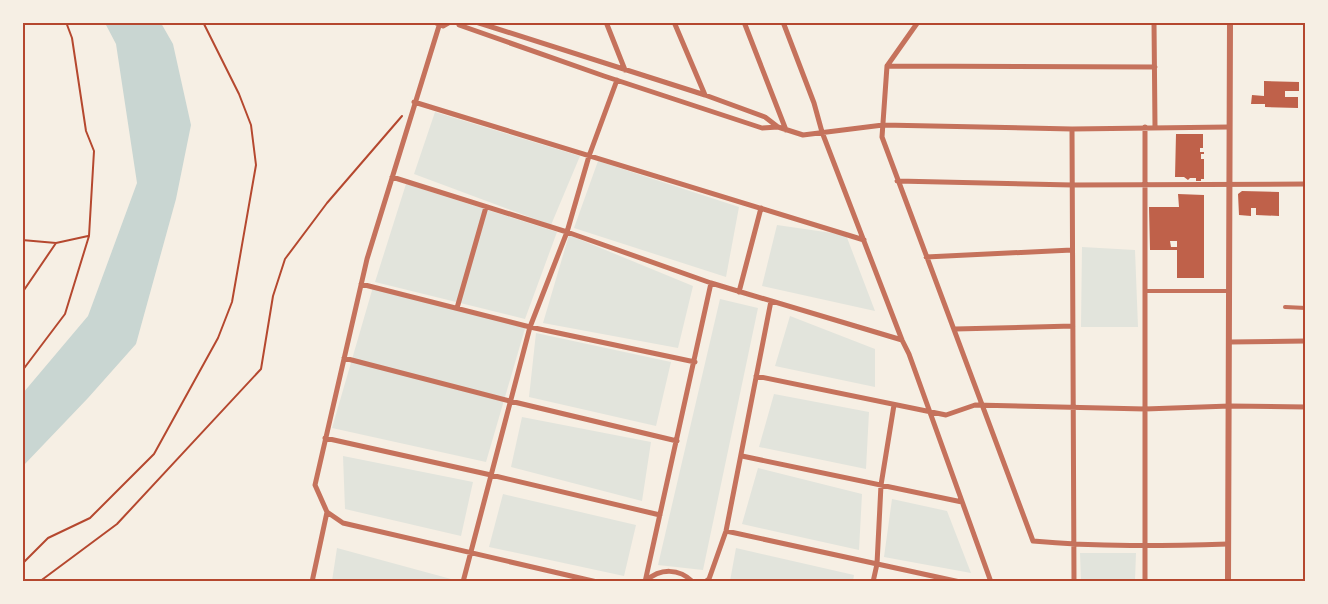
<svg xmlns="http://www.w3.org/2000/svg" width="1328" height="604" viewBox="0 0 1328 604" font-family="Lato,sans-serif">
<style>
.green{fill:#e2e4dc}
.water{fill:#c9d6d2}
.building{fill:#bf614a;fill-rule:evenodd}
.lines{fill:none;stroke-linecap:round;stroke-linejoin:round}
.path{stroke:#b5482f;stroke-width:2}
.pedestrian{stroke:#c5725c;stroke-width:4}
.minor{stroke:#c5725c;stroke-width:5}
.tertiary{stroke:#c5725c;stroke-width:6}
.neatline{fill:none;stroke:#b5482f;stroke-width:2}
</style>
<rect width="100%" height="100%" fill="#f6efe4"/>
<!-- green -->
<path class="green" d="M435,112L580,156L551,225L414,174Z
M598,161L739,207L726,277L574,228Z
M406,184L557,232L525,319L375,282Z
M777,225L846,235L875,311L762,286Z
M569,235L693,286L678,348L543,323Z
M1082,247L1135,250L1138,327H1081Z
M373,287L526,325L486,462L332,428Z
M720,299L758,308L703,570L658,565Z
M790,316L875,349V387L775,366Z
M536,333L671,362L656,426L529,397Z
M774,394L869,412L866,469L759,447Z
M522,417L651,442L642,501L511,467Z
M343,456L473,482L461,536L345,509Z
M758,468L862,494L859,550L742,524Z
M503,494L636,525L624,576L489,547Z
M892,499L947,511L971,573L884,557Z
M337,548L451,579L450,581H332Z
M736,548L854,575L853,581H730Z
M1080,553H1136L1135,581H1081Z"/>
<!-- water -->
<path class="water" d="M105,23H161L173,44L191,125L176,199L136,344L88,398L23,466V393L88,316L137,183L116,44Z"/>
<!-- building -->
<path class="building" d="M1264,81L1299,82V91H1285V97H1298V108L1265,107V104H1251L1252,95L1264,96Z
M1176,134H1203V148H1200V152H1204V154H1201V159H1204V179H1201V181H1196V178H1190L1188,180L1184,177H1175Z
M1242,191L1279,192V216L1256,215V208H1251V216L1239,215L1238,194Z
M1178,194L1204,195V278H1177V250H1150L1149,207H1179ZM1170,241H1177V247H1171Z"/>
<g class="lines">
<!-- path -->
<path class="path" d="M22,240L56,243
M22,293L56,243L88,236
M22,371L65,314L89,236L94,151L86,131L72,38L66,22
M22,564L48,538L90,518L154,454L218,338L232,302L256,165L251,125L239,94L203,22
M39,582L117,524L261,369L273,296L285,259L327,203L402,116"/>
<!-- pedestrian -->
<path class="pedestrian" d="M1145,291H1229
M1285,307L1306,308"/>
<!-- minor -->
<path class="minor" d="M434,22L443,26L450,22
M458,22L459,25L604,76L762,128L778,127
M476,22L705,95L765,117L778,127L803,135L883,125L1072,129L1229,127
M606,22L625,70
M674,22L705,95
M744,22L786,130
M783,22L814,103L822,132L902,340L909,354L991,582
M918,22L887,66L882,137L1033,541C1098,547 1163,546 1228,544
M1154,22L1155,127
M887,66L1155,67
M414,102L864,240
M1072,129L1074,582
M392,177L567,232L711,283L902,340
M897,181L1072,185L1306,184
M926,257L1072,250
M361,284L530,327L695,362
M739,292L761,208
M457,308L486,207
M955,329L1073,326
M1230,342L1306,341
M344,358L510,401L677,441
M756,376L946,415L975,405L1145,409L1230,406L1306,407
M325,438L491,475L660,515
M742,456L962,502
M327,512L343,523L597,582
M726,531L960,582
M646,581C660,568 679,568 693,582
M312,582L327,512L315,485L367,259L439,26
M463,582L530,327L567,232L589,156L617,80
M645,582L711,283
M705,582L709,579L726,531L771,301
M873,582L877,564L881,485L894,405
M1145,582V127"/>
<!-- tertiary -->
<path class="tertiary" d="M1228,582L1230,22"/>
</g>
<!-- border -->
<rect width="1328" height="604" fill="none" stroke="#f6efe4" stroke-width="48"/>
<rect x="24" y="24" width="1280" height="556" class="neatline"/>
</svg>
